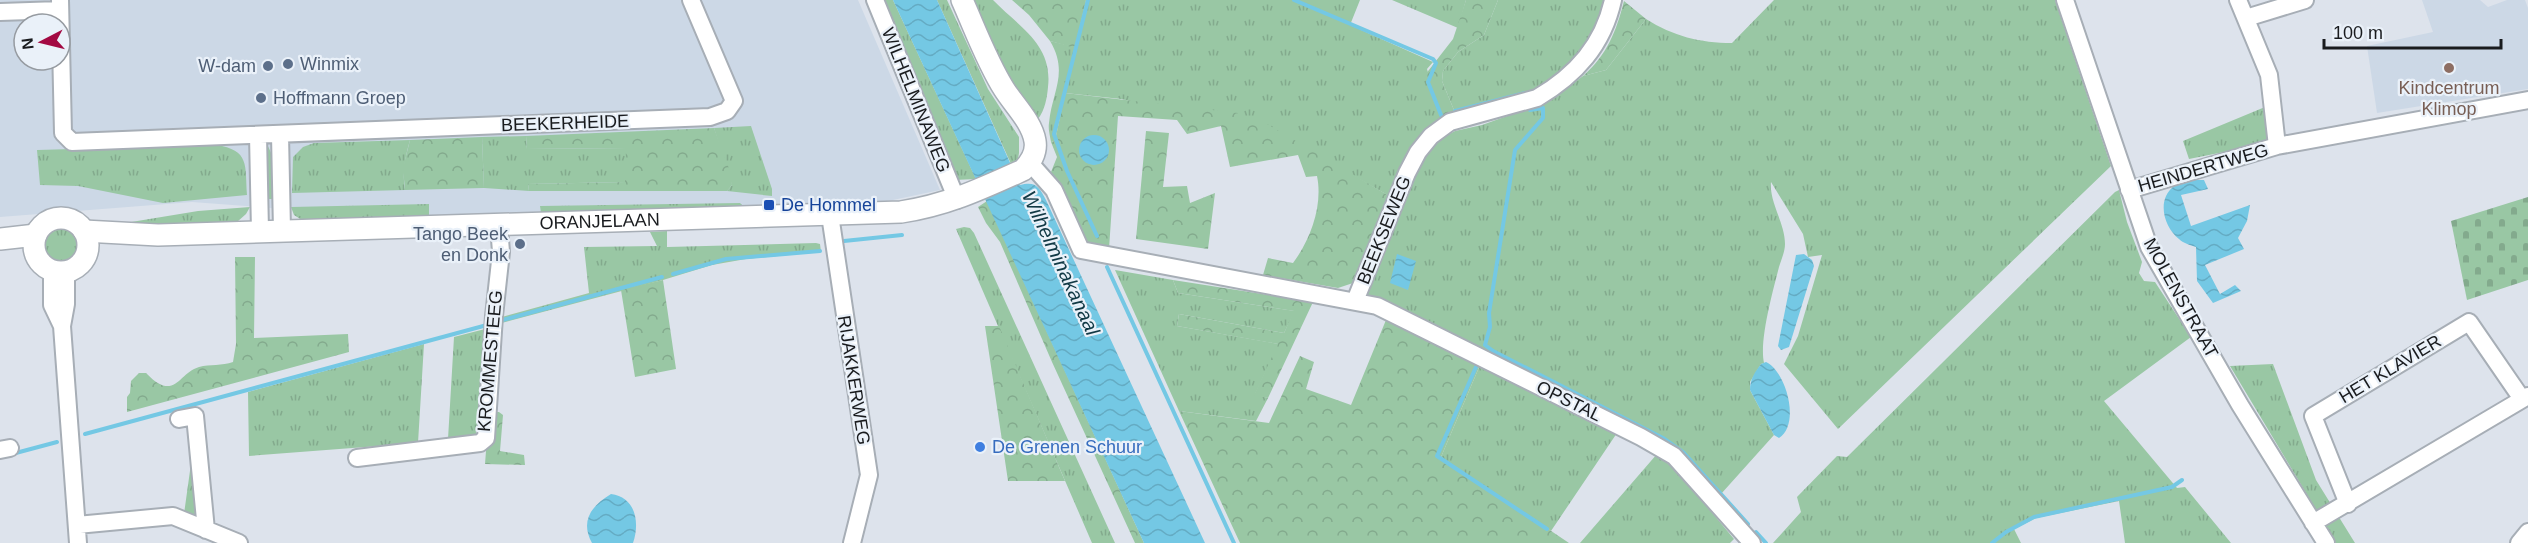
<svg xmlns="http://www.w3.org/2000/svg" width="2528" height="543" viewBox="0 0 2528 543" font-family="Helvetica,sans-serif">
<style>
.built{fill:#ccd8e6;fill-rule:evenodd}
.grass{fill:url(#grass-tufts)}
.forest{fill:url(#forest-crowns)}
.cemetery{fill:url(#cemetery-stones)}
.water{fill:url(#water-waves)}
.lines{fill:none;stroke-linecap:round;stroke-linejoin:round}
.stream{stroke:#74c8e4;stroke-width:4}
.minor-casing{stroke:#a7aeb6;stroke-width:20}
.major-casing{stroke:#a7aeb6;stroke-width:24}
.minor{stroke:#fff;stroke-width:16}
.major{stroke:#fff;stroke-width:21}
.service-dot{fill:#5c6f8a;stroke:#eaf1f9;stroke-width:2}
.education-dot{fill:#8d6e63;stroke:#eaf1f9;stroke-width:2}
.transit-dot{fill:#1a4fb4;stroke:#eaf1f9;stroke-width:2}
.shop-dot{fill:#3f7fe0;stroke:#eaf1f9;stroke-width:2}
.labels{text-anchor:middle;stroke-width:4.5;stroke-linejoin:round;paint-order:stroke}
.service-label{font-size:18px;fill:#4e5e75;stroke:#eaf1f9;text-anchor:start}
.education-label{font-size:18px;fill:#785e54;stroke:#eaf1f9}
.street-label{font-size:18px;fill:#191b1e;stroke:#eaf1f9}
.transit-label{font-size:18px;fill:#164399;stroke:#eaf1f9;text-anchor:start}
.shop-label{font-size:18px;fill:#366cbe;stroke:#eaf1f9;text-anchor:start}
.water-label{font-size:20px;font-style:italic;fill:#113945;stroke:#eaf1f9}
</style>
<defs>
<pattern id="grass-tufts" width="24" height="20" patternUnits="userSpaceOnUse" patternTransform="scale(1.5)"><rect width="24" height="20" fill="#99c7a4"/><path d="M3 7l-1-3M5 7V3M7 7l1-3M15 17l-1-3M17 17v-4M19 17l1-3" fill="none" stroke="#83aa8d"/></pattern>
<pattern id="forest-crowns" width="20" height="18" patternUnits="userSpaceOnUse" patternTransform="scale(1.5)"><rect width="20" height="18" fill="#99c7a4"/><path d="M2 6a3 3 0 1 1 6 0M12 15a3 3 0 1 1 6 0" fill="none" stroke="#83aa8d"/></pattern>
<pattern id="cemetery-stones" width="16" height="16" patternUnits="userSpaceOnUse" patternTransform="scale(1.5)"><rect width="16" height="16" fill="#99c7a4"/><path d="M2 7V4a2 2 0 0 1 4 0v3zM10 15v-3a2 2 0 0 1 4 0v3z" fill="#83aa8d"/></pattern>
<pattern id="water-waves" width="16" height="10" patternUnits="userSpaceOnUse" patternTransform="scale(1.5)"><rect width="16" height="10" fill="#74c8e4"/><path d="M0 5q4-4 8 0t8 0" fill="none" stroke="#64abc3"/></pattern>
</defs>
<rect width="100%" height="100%" fill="#dde3ec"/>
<!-- built -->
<path class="built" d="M0,0H858L940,190L860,207L445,221L192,202L0,217ZM24,24H60V60H24Z
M2422,0H2480L2488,7L2507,0H2525L2528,8V89L2377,113L2367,46L2433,32Z"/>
<!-- grass -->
<path class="grass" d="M884,0H893L976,179L954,180Z
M937,0H947L988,89L1019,137V153L1018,159L1011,164Z
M971,0H993C1019,27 1053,44 1048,87C1047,98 1045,110 1038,119H1035L1024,107Z
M1086,0H1360L1350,25L1433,62L1427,69L1442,121C1408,143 1406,161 1391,197L1354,176L1238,124L1121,99L1065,93L1055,141L1051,142C1050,136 1048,129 1049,123C1052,91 1069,73 1050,41L1075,47Z
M1392,0H1466L1458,28Z
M1498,0H1605C1599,36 1569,76 1535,91C1511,103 1481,108 1456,115L1442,81L1443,71L1458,52L1484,35Z
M1774,0H2055L2111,166L1838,429L1784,364L1798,336L1822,255L1808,257L1803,234L1771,182C1769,202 1785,223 1785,244C1785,252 1781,260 1779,267C1773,291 1759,340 1764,363L1761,364L1750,382V390L1774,435L1721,494L1679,452L1364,297L1411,186L1424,157L1433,143L1455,131L1482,125L1549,101L1583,76L1606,70L1646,19C1673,36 1700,43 1732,43Z
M2265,107L2269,143L2189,159L2183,141Z
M751,126L772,189V196L727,191L732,185L714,128Z
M526,136L527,149L626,148V182L528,184L529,191L484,188L482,137Z
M410,140C405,157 402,173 405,190L292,193L293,157L303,147L314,143Z
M267,144L272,155L273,199H264L265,145Z
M216,145C250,150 245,165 247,195L163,203L78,186L40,185L37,150Z
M2119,190L2127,222L2142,262L2139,273L2144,281L2155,282L2191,337L2104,401L2177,488L2185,487L2231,543H2125L2119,501L2036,518L2014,529L2021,543H1773L1801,512L1797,497L1837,456L1847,457L2115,192Z
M740,203L744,207L542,219L540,206Z
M429,204V220L305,222L294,215L291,207Z
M250,207L246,214L237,222L113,225L198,211Z
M964,227L970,228L974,233L1115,543H1092L956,229Z
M43 245a17 17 0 1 1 34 0a17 17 0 1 1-34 0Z
M667,231V247L816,243L820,244L821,252L746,259L712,265L663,280L498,324V318L589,293L584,247L657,246L650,232Z
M1115,270L1173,280L1178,293L1295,311L1284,333L1179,314L1177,326L1279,344L1255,394L1268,398L1256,421L1179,411Z
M485,329L476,435L448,439L454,337Z
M424,344L418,443L249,456L248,392Z
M2273,364L2316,480L2355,543H2336L2230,366Z
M1480,365L1617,433L1551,531L1441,457Z
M194,442L198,517L184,514Z
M1657,454L1680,474L1734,539L1730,543H1580Z"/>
<!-- forest -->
<path class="forest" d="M1012,0H1086L1075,48L1050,41L1029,15Z
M1466,0H1498L1484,35L1458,52L1443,71L1442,81L1456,115L1442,121L1425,75L1453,39Z
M1624,1L1646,19L1606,70L1583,76C1607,55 1616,32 1624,1Z
M1065,93L1238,113V124H1267L1391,197L1356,278L1353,283L1338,288L1263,275L1268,258L1293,263C1311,239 1323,205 1317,176L1306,177L1298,155L1230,167L1221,126L1187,134L1177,120L1118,116L1109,249L1087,243L1051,172L1057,157L1051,142L1055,141Z
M714,128L731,174L732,185L727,191H529L528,184L625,182L626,148L527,149L526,136Z
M1146,131L1169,133L1163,187L1187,186L1190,203L1215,193L1208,249L1136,239Z
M482,137L484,188L405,190L403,168L410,140Z
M987,201L1144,543H1135L1052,362L1000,242L986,223L978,207Z
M235,257H255L254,338L348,334L349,352L127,412V397L130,393L131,381L139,373H146C175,403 178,373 199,367C210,364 222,366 233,362L236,344Z
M663,280L676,369L635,377L621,290Z
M1173,280L1313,302L1268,398L1254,395L1278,344L1177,326L1179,314L1284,333L1294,311L1178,293Z
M1386,320L1480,365L1441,457L1569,543H1240L1179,411L1269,423L1300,356L1314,362L1306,389L1351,405Z
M985,326H999L1065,481H1008Z
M489,412H499L503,415L500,451L524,455L525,465L485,464Z"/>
<!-- cemetery -->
<path class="cemetery" d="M2528,197V280L2467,300L2451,221Z"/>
<!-- water -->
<path class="water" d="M893,0H937L1020,185C1036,181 1039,187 1046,200L1205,543H1144Z
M1079 150a15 15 0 1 1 30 0a15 15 0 1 1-30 0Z
M2191,180H2204L2208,189L2181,195L2191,226L2250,205L2247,221L2238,238L2244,249L2205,265L2220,294L2235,285L2241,291L2213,303L2197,281L2196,247C2190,245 2183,243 2179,239C2164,227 2156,200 2174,186C2178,183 2186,182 2191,180Z
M1397,254L1416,261L1408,290L1390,283Z
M1804,254L1812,260L1814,266L1789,347L1781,350L1778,346L1796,255Z
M1766,362C1786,371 1801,424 1779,438L1774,435L1750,390C1750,379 1755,372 1761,364Z
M611,494C636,497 640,523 633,543H592C580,521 591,506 611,494Z"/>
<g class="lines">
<!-- stream -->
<path class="stream" d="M1088,0L1054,134L1067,171L1097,236
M1294,0L1433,59L1436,63L1428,82L1441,115
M1530,110L1543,108V118L1515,150L1489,313L1490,327L1485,345L1493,351L1663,438L1684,453L1748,524
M1455,111L1525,93
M844,241L902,235
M1107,267L1234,543
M673,274L726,259L820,251
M499,321L662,277
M1476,367L1437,456L1547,529
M85,434L487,325
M12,454L57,442
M1756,532L1766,543
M1992,543L2006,532L2034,517L2172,487L2182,480"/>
<defs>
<path id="minor" d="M60,0L63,133L72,142L710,117L727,111L734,101L691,0
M875,0L957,200
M2065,0L2149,247L2240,405L2326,543
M2238,0L2269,75L2277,146
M0,12L60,10
M2246,18L2305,0
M258,135L260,231
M280,135L282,230
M1030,163L1054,190L1081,250L1377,306L1641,437L1674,456L1752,543
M2129,190L2277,146L2528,100
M830,215L869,475L852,543
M52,271V305L62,326
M66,272V304L62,326L78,543
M1355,301L1407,173L1418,152L1431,136L1450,122L1537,98C1576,75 1603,45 1613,0
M179,419L195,416L206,530
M0,450L10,448
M357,458L480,443L486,438L494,316L501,252L499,226
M2348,504L2313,416L2469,322L2522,399
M2313,523L2528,396
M77,525L173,516L239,543
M2519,543L2528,532"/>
<g id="major">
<circle cx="61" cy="245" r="27"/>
<path id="s1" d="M84,231L158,235L901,212C947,205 981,189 1023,170C1031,162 1037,153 1035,141C1032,122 1014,105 1004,89C987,62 975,29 962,0"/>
<path d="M0,239L36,235"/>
</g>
</defs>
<!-- minor casing -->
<use href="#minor" class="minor-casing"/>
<!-- major casing -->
<use href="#major" class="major-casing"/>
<!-- minor -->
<use href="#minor" class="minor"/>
<!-- major -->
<use href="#major" class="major"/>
</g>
<!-- markers -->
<g class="service-dot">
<circle cx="288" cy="64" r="6"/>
<circle cx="268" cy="66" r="6"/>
<circle cx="261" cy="98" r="6"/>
<circle cx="520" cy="244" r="6"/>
</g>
<circle class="education-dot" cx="2449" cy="68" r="6"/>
<rect class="transit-dot" x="763" y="199" width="12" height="12" rx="3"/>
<circle class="shop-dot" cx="980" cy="447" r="6"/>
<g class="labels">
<!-- service labels -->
<g class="service-label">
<text x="300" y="70">Winmix</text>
<text x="256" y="72" text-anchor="end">W-dam</text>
<text x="273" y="104">Hoffmann Groep</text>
<text x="508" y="240" text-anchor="end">Tango Beek<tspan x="508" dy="21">en Donk</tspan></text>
</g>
<!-- education labels -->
<g class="education-label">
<text x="2449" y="94">Kindcentrum<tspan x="2449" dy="21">Klimop</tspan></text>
</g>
<!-- street labels -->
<g class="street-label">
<text transform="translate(916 100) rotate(68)" y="6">WILHELMINAWEG</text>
<text transform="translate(565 123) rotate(-2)" y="6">BEEKERHEIDE</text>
<text transform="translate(2203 168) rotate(-16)" y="6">HEINDERTWEG</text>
<text dy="6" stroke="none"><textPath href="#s1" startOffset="516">ORANJELAAN</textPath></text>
<text transform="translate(1384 230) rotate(-68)" y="6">BEEKSEWEG</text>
<text transform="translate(2181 298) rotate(61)" y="6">MOLENSTRAAT</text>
<text transform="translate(490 361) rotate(-85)" y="6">KROMMESTEEG</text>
<text transform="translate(2390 369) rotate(-31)" y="6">HET KLAVIER</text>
<text transform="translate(854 380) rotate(81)" y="6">RIJAKKERWEG</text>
<text transform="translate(1569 401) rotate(26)" y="6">OPSTAL</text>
</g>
<!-- transit labels -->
<g class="transit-label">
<text x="781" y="211">De Hommel</text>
</g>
<!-- shop labels -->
<g class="shop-label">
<text x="992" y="453">De Grenen Schuur</text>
</g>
<!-- water labels -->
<g class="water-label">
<text transform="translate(1061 263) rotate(65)" y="7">Wilhelminakanaal</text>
</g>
</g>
<!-- north arrow -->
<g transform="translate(42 42) rotate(263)"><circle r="28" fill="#eaf1f9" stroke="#969ba1" stroke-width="1.5"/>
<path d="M0-4.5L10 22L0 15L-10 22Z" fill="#a30942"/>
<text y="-9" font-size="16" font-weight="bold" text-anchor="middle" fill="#191b1e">N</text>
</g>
<!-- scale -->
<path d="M2324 39v9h177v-9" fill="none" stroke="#191b1e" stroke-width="3"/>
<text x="2333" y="39" font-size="18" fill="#191b1e" stroke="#eaf1f9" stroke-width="4.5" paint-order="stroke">100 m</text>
</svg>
